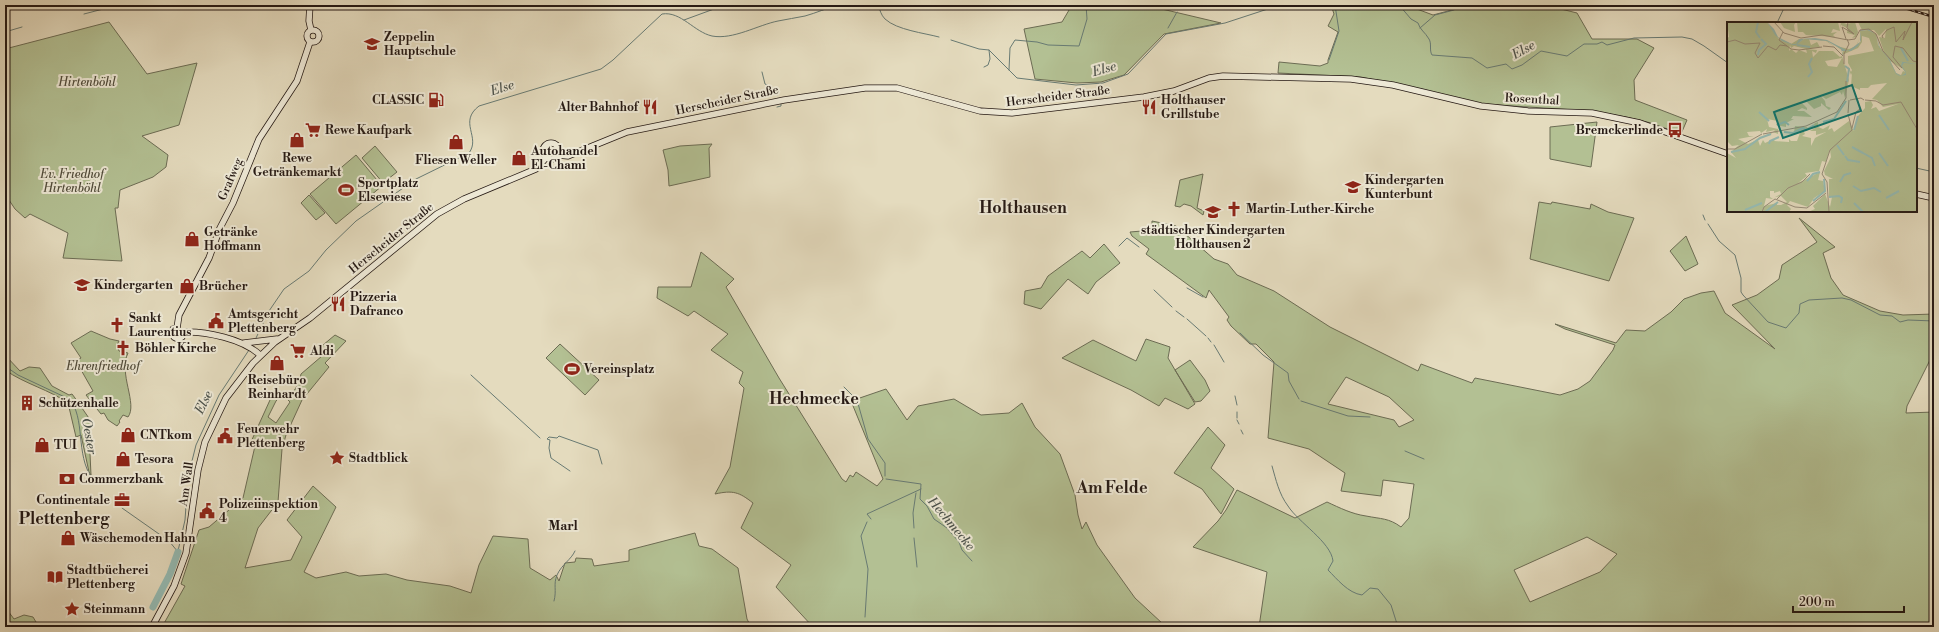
<svg xmlns="http://www.w3.org/2000/svg" width="1939" height="632" viewBox="0 0 1939 632" font-family="'Libre Bodoni',serif">
<style>
.green{fill:#b3c093;stroke:#6c6c54;fill-rule:evenodd}
.lines{fill:none;stroke-linecap:round;stroke-linejoin:round}
.stream{stroke:#687a73;stroke-width:1}
.river{stroke:#95bbb3;stroke-width:7}
.secondary-casing{stroke:#251914;stroke-width:7}
.secondary{stroke:#ede8d5;stroke-width:5.5}
.rail-casing{stroke:#251914;stroke-width:2.5}
.rail{stroke:#ede8d5;stroke-width:1;stroke-dasharray:3;stroke-linecap:butt}
.labels{text-anchor:middle;stroke-width:4;stroke-linejoin:round;paint-order:stroke}
.poi-label{font-size:12px;font-weight:bold;fill:#251914;stroke:#ede8d5;text-anchor:start}
.park-label{font-size:12px;font-style:italic;fill:#504b3a;stroke:#ede8d5}
.street-label{font-size:12px;fill:#251914;stroke:#ede8d5}
.water-label{font-size:13px;font-style:italic;fill:#4c524c;stroke:#ede8d5}
.neighbourhood-label{font-size:13px;font-weight:bold;fill:#251914;stroke:#ede8d5}
.district-label{font-size:16px;font-weight:bold;fill:#251914;stroke:#ede8d5}
.inset-river{fill:none;stroke:#95bbb3;stroke-width:2}
.inset-road{fill:none;stroke:#988d7a;stroke-width:1}
.view{fill:#0f766e;fill-opacity:0.15;stroke:#0f766e;stroke-width:2}
.inset-edge{fill:none;stroke:#251914;stroke-width:2}
</style>
<rect width="100%" height="100%" fill="#e4dbbe"/>
<filter id="stains"><feTurbulence type="fractalNoise" baseFrequency=".005" numOctaves="4"/><feColorMatrix values="0 0 0 0 .2 0 0 0 0 .09 0 0 0 0 .02 0 0 0 .5 -.17"/></filter>
<radialGradient id="worn" r=".72"><stop offset=".6" stop-color="#630" stop-opacity="0"/><stop offset="1" stop-color="#630" stop-opacity=".3"/></radialGradient>
<!-- green -->
<path class="green" d="M1072,5H1145L1221,23L1164,34L1124,75L1101,82L1077,83L1035,79L1024,29L1062,22Z
M1331,5H1406L1433,15L1452,10L1454,5H1545L1577,13L1592,39H1637L1654,48L1634,80L1635,100L1687,120L1681,134L1651,123L1626,117L1590,111L1483,104L1361,77L1278,73L1279,62L1320,66L1328,63V60L1338,32L1328,26L1334,14Z
M109,22L147,74L197,63L179,125L142,136L168,155L166,167L153,177L120,190L118,208H115L122,261L63,258L68,233L30,214L25,218L15,209L5,194V49Z
M1597,122L1591,167L1550,159V127Z
M712,144L709,148L710,177L669,186L668,170L663,150L680,146Z
M375,146L397,172L383,183L362,158Z
M356,155L382,186L336,224L310,194Z
M1203,174L1197,208L1204,211L1203,215L1191,206L1184,204L1180,207L1175,206L1180,180Z
M309,195L325,213L316,220L301,203Z
M1539,202L1551,204L1552,202L1590,209L1591,204L1608,212L1634,218L1609,281L1530,259Z
M1799,218L1835,247L1823,253L1831,278L1843,295L1880,311L1903,315L1934,314V352L1907,406L1906,413L1934,412V627H813L776,587L791,565L741,528L753,503C739,492 733,490 715,494L730,467L744,388L739,383L743,372L711,350L728,334L694,311L688,316L657,298L658,287H691L701,252L734,279L726,287L779,378L842,479L846,482L850,475L853,477L856,472L877,486L883,479L851,401L886,389L907,420L918,406L954,399L981,415L1009,413L1022,403L1035,427L1060,454L1075,495L1078,515L1082,529L1086,522L1097,545L1135,598L1163,624L1259,627L1267,572L1193,547L1218,521L1226,510L1237,490L1295,518L1327,502C1340,508 1352,514 1366,516C1381,519 1389,518 1401,527L1409,518L1414,484L1383,480L1381,496L1341,491L1345,473L1309,449L1268,438L1274,362L1256,344H1250L1231,326L1227,320L1229,317L1209,290L1206,298L1146,254L1149,249L1132,236L1130,232L1142,231L1152,227V221L1176,226L1214,259L1228,264L1237,275L1274,291L1330,327L1418,371L1421,364L1472,383L1475,378L1560,395L1578,389L1590,381L1613,350L1615,345L1565,329L1555,324L1616,343L1626,330L1645,331L1671,312L1684,299L1701,293L1714,291L1725,313L1775,349L1732,305L1757,295L1779,279L1782,265L1817,242ZM1346,377L1389,397L1414,420L1399,427L1394,420L1328,404ZM1587,537L1617,554L1600,572L1530,602L1514,570Z
M1686,236L1698,264L1685,271L1670,251Z
M1104,244L1120,263L1096,282L1088,294L1068,279L1041,309L1024,304L1025,291L1041,288L1048,276L1082,251L1090,258Z
M91,331L110,339L119,341L117,345L119,351L128,353C118,373 138,404 128,417L123,415L119,421L120,422L117,426L108,420L104,413L101,414L86,395L93,391L76,361L81,358L71,343Z
M335,335L346,341L325,363L329,367L302,400L286,435L282,449L278,502L258,528L245,568L291,560L302,537L287,520L313,486L336,507L304,572L316,578L346,572L359,576L386,574L407,580L450,586L471,593L479,565L493,536L528,539L530,568L550,580L556,575L559,581L565,563L575,562L576,558L592,559L594,566L629,561V550L695,533L699,546L712,549L738,568L747,619L751,627H162L185,586L181,584L199,530L209,527L243,498L255,446L250,444L270,400L278,390L282,395L276,401L268,417L276,423L290,402L288,400L299,383L301,374L322,356L317,350Z
M1146,339L1170,347L1168,358L1195,404L1188,409L1165,398L1159,406L1131,390L1062,358L1093,340L1136,361Z
M560,344L599,380L585,395L546,358Z
M5,355L20,371L29,367L40,368L52,386L69,395L72,394L75,398L93,424L91,428L83,432L86,445L90,454L91,475L89,472L81,435L76,437L68,403C50,390 25,384 5,370Z
M1190,360L1205,380L1210,391L1201,401L1195,402L1175,370Z
M1208,427L1225,445L1211,468L1234,489L1221,514L1202,489L1174,473Z
M5,607L14,619L24,615L33,617L39,627H5Z"/>
<g class="lines">
<!-- stream -->
<path class="stream" d="M878,5C880,10 881,15 885,19C897,30 924,33 939,37
M1399,5L1411,19L1418,23C1420,30 1425,32 1429,39C1432,44 1429,50 1432,55L1472,58L1487,68L1506,64L1512,69L1522,65L1541,51L1567,56L1584,44H1597L1602,42L1607,45L1634,38L1682,37L1692,39L1704,46L1728,63
M1458,7V5
M717,8L730,5
M84,14L107,8L109,5
M684,20L714,9
M1777,23L1785,6
M1168,28L1177,12
M1420,28L1435,15L1454,10
M5,32L22,27
M951,40L979,49L989,50L1017,78L1076,85L1103,83L1128,74L1166,34L1225,23L1280,5
M1329,60L1339,31L1335,5
M984,67L988,65L990,59L989,50
M1009,70L1010,48L1015,40L1037,42L1048,45L1079,46L1087,19L1086,5
M762,72L765,84L776,89L777,95
M777,107L781,106V104
M1916,168L1934,172
M1703,215L1705,220
M1708,224L1719,241L1735,255L1741,278V292L1743,295L1768,322L1786,328L1799,313L1800,304L1809,300L1842,298L1851,300L1880,315L1892,316L1900,322L1908,320L1934,321
M1119,246L1127,238L1139,247
M1187,288L1203,297
M1154,290L1172,307
M1176,311L1184,317
M1187,319L1206,336
M1240,333L1263,355L1288,373L1289,381L1299,399
M256,338L269,311L284,289L309,271L326,250L356,221L416,179L469,153C481,137 458,122 479,106L601,69L613,60L662,14C681,11 694,32 712,36C733,40 758,25 778,21C787,19 796,18 805,16C816,13 827,8 838,5
M1208,338L1211,342
M1214,345L1224,362
M5,366L18,375L69,399C86,417 75,455 92,478
M471,375L540,438
M844,387L857,400L868,439L885,463V476
M1235,396L1237,405
M1301,401L1348,416L1370,417
M1237,412V418
M1237,420L1239,424
M1241,430L1243,434
M1405,451L1424,459
M1272,466C1276,480 1279,494 1288,506C1298,522 1331,542 1333,561L1328,570C1337,579 1348,593 1362,595L1370,588L1378,589L1391,605L1398,627
M190,469L196,445L219,395L249,350
M570,471L551,458L549,448L550,440L547,439L549,437L557,438L559,436L598,450L602,464
M886,479L921,484L920,499L927,506L934,519L947,528L959,542L962,550L972,561
M122,508L169,541L178,552
M871,519L867,514L921,489
M914,528L913,513L916,493
M914,538L917,567
M178,551L185,520L187,492
M554,601C557,590 553,585 557,575C562,564 571,560 575,551
M865,617L868,569L861,536L867,522
M865,627V625"/>
<!-- river -->
<path class="river" d="M153,607L170,574L178,552"/>
<defs>
<path id="secondary" d="M310,5L309,21L311,30
M307 36a6 6 0 1 1 12 0a6 6 0 1 1-12 0Z
M543 151a8 8 0 1 1 16 0a8 8 0 1 1-16 0Z
M558,155L568,156L627,132L784,100L865,88H897L980,111L1012,113L1144,97L1174,91L1209,78L1223,76L1351,79L1393,85L1481,106L1528,111L1592,113L1640,123L1728,154
M1916,194L1934,198
M183,332L182,337L178,339L174,337L172,333L173,329L177,328L179,315L209,258L220,228L233,203L259,139L297,81L310,42
M183,332C206,331 243,339 260,355
M244,343L277,339
M152,627L174,586L186,553L198,470L205,442L226,398L253,363L275,342L310,318L437,214L464,199L536,169L546,158"/>
</defs>
<!-- secondary casing -->
<use href="#secondary" class="secondary-casing"/>
<!-- secondary -->
<use href="#secondary" class="secondary"/>
<defs>
<path id="rail" d="M1895,5L1934,17"/>
</defs>
<!-- rail casing -->
<use href="#rail" class="rail-casing"/>
<!-- rail -->
<use href="#rail" class="rail"/>
</g>
<!-- icons -->
<defs>
<symbol id="school-bare" viewBox="-9 -9 18 18"><path d="M0-5L7-2L0 1L-7-2ZM-4 1L0 2.5L4 1V4Q0 6-4 4Z" fill="#8f2418" stroke="#ede8d5" stroke-width="2.5" paint-order="stroke"/></symbol>
<symbol id="fuel-bare" viewBox="-9 -9 18 18"><path d="M-5.5-6h7V0h2V4h1.3V-2.5L3-4.5l.8-.8L6-3V5H2.5V1h-1V6h-7ZM-4.2-4.7v3.2H.2V-4.7Z" fill="#8f2418" stroke="#ede8d5" stroke-width="2.5" paint-order="stroke"/></symbol>
<symbol id="restaurant-bare" viewBox="-9 -9 18 18"><path d="M-5-6h1v4h1v-4h1v4h1v-4h1v5L-1.5 .5V6h-2V.5L-5-1ZM5-6V6H3V1.5H1.5Q1.5-4 5-6Z" fill="#8f2418" stroke="#ede8d5" stroke-width="2.5" paint-order="stroke"/></symbol>
<symbol id="supermarket-bare" viewBox="-9 -9 18 18"><path d="M-6-5.5h2.5l.6 2H6L4.5 2H-2.5L-4.4-4H-6ZM-1.5 3.2a1.3 1.3 0 1 0 .1 0ZM3 3.2a1.3 1.3 0 1 0 .1 0Z" fill="#8f2418" stroke="#ede8d5" stroke-width="2.5" paint-order="stroke"/></symbol>
<symbol id="bus-bare" viewBox="-9 -9 18 18"><path d="M-5-6H5V4H4V6H2V4H-2V6H-4V4H-5ZM-3.5-4V0h7V-4ZM-3.5 1.2v1.5H-2V1.2ZM2 1.2v1.5H3.5V1.2Z" fill="#8f2418" stroke="#ede8d5" stroke-width="2.5" paint-order="stroke"/></symbol>
<symbol id="shop-bare" viewBox="-9 -9 18 18"><path d="M-5-2.5h2.3a2.7 3.5 0 0 1 5.4 0H5L5.5 6h-11ZM-1.5-2.5h3a1.5 2.3 0 0 0-3 0Z" fill="#8f2418" stroke="#ede8d5" stroke-width="2.5" paint-order="stroke"/></symbol>
<symbol id="stadium-bare" viewBox="-9 -9 18 18"><path d="M0-5a6.5 5 0 1 0 0 10a6.5 5 0 1 0 0-10ZM-3.5-1.8h7v3.6h-7Z" fill="#8f2418" stroke="#ede8d5" stroke-width="2.5" paint-order="stroke"/></symbol>
<symbol id="church-bare" viewBox="-9 -9 18 18"><path d="M-1.2-6h2.4v3.5h3.3v2.4h-3.3V6h-2.4V-.1h-3.3v-2.4h3.3Z" fill="#8f2418" stroke="#ede8d5" stroke-width="2.5" paint-order="stroke"/></symbol>
<symbol id="civic-bare" viewBox="-9 -9 18 18"><path d="M-.6-6.5H3V-4.5H.6V-3L4-1V1h2V6H-6V1h2V-1L-.6-3ZM-1.2 2.5V6h2.4V2.5Z" fill="#8f2418" stroke="#ede8d5" stroke-width="2.5" paint-order="stroke"/></symbol>
<symbol id="building-bare" viewBox="-9 -9 18 18"><path d="M-4-6H4V6H1V3H-1V6H-4ZM-2.5-4.3h1.7v1.8h-1.7ZM.8-4.3h1.7v1.8H.8ZM-2.5-1h1.7V.8h-1.7ZM.8-1h1.7V.8H.8Z" fill="#8f2418" stroke="#ede8d5" stroke-width="2.5" paint-order="stroke"/></symbol>
<symbol id="sight-bare" viewBox="-9 -9 18 18"><path d="M0-6L1.8-2.2L6-1.7L2.9 1.2L3.7 5.4L0 3.3L-3.7 5.4L-2.9 1.2L-6-1.7L-1.8-2.2Z" fill="#8f2418" stroke="#ede8d5" stroke-width="2.5" paint-order="stroke"/></symbol>
<symbol id="bank-bare" viewBox="-9 -9 18 18"><path d="M-6-4H6V4H-6ZM0-2.3a2.3 2.3 0 1 0 0 4.6a2.3 2.3 0 1 0 0-4.6Z" fill="#8f2418" stroke="#ede8d5" stroke-width="2.5" paint-order="stroke"/></symbol>
<symbol id="office-bare" viewBox="-9 -9 18 18"><path d="M-6-3h4V-5.5h4V-3h4V5H-6ZM-1-4.5V-3h2v-1.5ZM-6 0V1H6V0Z" fill="#8f2418" stroke="#ede8d5" stroke-width="2.5" paint-order="stroke"/></symbol>
<symbol id="library-bare" viewBox="-9 -9 18 18"><path d="M-6-4Q-3-5.5-.7-3.5V5Q-3 3-6 4ZM6-4Q3-5.5 .7-3.5V5Q3 3 6 4Z" fill="#8f2418" stroke="#ede8d5" stroke-width="2.5" paint-order="stroke"/></symbol>
</defs>
<g fill-rule="evenodd">
<use href="#school-bare" x="361" y="33" width="22" height="22"/>
<use href="#fuel-bare" x="425" y="89" width="22" height="22"/>
<use href="#restaurant-bare" x="639" y="96" width="22" height="22"/>
<use href="#restaurant-bare" x="1138" y="96" width="22" height="22"/>
<use href="#supermarket-bare" x="302" y="119" width="22" height="22"/>
<use href="#bus-bare" x="1664" y="119" width="22" height="22"/>
<use href="#shop-bare" x="286" y="129" width="22" height="22"/>
<use href="#shop-bare" x="445" y="131" width="22" height="22"/>
<use href="#shop-bare" x="508" y="147" width="22" height="22"/>
<use href="#school-bare" x="1342" y="176" width="22" height="22"/>
<use href="#stadium-bare" x="335" y="179" width="22" height="22"/>
<use href="#church-bare" x="1223" y="198" width="22" height="22"/>
<use href="#school-bare" x="1202" y="201" width="22" height="22"/>
<use href="#shop-bare" x="181" y="228" width="22" height="22"/>
<use href="#school-bare" x="71" y="274" width="22" height="22"/>
<use href="#shop-bare" x="176" y="275" width="22" height="22"/>
<use href="#restaurant-bare" x="327" y="293" width="22" height="22"/>
<use href="#civic-bare" x="205" y="310" width="22" height="22"/>
<use href="#church-bare" x="106" y="314" width="22" height="22"/>
<use href="#church-bare" x="112" y="337" width="22" height="22"/>
<use href="#supermarket-bare" x="287" y="340" width="22" height="22"/>
<use href="#shop-bare" x="266" y="352" width="22" height="22"/>
<use href="#stadium-bare" x="561" y="358" width="22" height="22"/>
<use href="#building-bare" x="16" y="392" width="22" height="22"/>
<use href="#shop-bare" x="117" y="424" width="22" height="22"/>
<use href="#civic-bare" x="214" y="425" width="22" height="22"/>
<use href="#shop-bare" x="31" y="434" width="22" height="22"/>
<use href="#sight-bare" x="326" y="447" width="22" height="22"/>
<use href="#shop-bare" x="112" y="448" width="22" height="22"/>
<use href="#bank-bare" x="56" y="468" width="22" height="22"/>
<use href="#office-bare" x="111" y="489" width="22" height="22"/>
<use href="#civic-bare" x="196" y="500" width="22" height="22"/>
<use href="#shop-bare" x="57" y="527" width="22" height="22"/>
<use href="#library-bare" x="44" y="566" width="22" height="22"/>
<use href="#sight-bare" x="61" y="598" width="22" height="22"/>
</g>
<g class="labels">
<!-- poi labels -->
<g class="poi-label">
<text x="384" y="41">Zeppelin<tspan x="384" dy="14">Hauptschule</tspan></text>
<text x="424" y="104" text-anchor="end">CLASSIC</text>
<text x="1161" y="104">Holthauser<tspan x="1161" dy="14">Grillstube</tspan></text>
<text x="638" y="111" text-anchor="end">Alter Bahnhof</text>
<text x="325" y="134">Rewe Kaufpark</text>
<text x="1663" y="134" text-anchor="end">Bremckerlinde</text>
<text x="531" y="155">Autohandel<tspan x="531" dy="14">El-Chami</tspan></text>
<text x="297" y="162" text-anchor="middle">Rewe<tspan x="297" dy="14">Getränkemarkt</tspan></text>
<text x="456" y="164" text-anchor="middle">Fliesen Weller</text>
<text x="1365" y="184">Kindergarten<tspan x="1365" dy="14">Kunterbunt</tspan></text>
<text x="358" y="187">Sportplatz<tspan x="358" dy="14">Elsewiese</tspan></text>
<text x="1246" y="213">Martin-Luther-Kirche</text>
<text x="1213" y="234" text-anchor="middle">städtischer Kindergarten<tspan x="1213" dy="14">Holthausen 2</tspan></text>
<text x="204" y="236">Getränke<tspan x="204" dy="14">Hoffmann</tspan></text>
<text x="94" y="289">Kindergarten</text>
<text x="199" y="290">Brücher</text>
<text x="350" y="301">Pizzeria<tspan x="350" dy="14">Dafranco</tspan></text>
<text x="228" y="318">Amtsgericht<tspan x="228" dy="14">Plettenberg</tspan></text>
<text x="129" y="322">Sankt<tspan x="129" dy="14">Laurentius</tspan></text>
<text x="135" y="352">Böhler Kirche</text>
<text x="310" y="355">Aldi</text>
<text x="584" y="373">Vereinsplatz</text>
<text x="277" y="384" text-anchor="middle">Reisebüro<tspan x="277" dy="14">Reinhardt</tspan></text>
<text x="39" y="407">Schützenhalle</text>
<text x="237" y="433">Feuerwehr<tspan x="237" dy="14">Plettenberg</tspan></text>
<text x="140" y="439">CNTkom</text>
<text x="54" y="449">TUI</text>
<text x="349" y="462">Stadtblick</text>
<text x="135" y="463">Tesora</text>
<text x="79" y="483">Commerzbank</text>
<text x="110" y="504" text-anchor="end">Continentale</text>
<text x="219" y="508">Polizeiinspektion<tspan x="219" dy="14">4</tspan></text>
<text x="80" y="542">Wäschemoden Hahn</text>
<text x="67" y="574">Stadtbücherei<tspan x="67" dy="14">Plettenberg</tspan></text>
<text x="84" y="613">Steinmann</text>
</g>
<!-- park labels -->
<g class="park-label">
<text x="87" y="86">Hirtenböhl</text>
<text x="72" y="178">Ev. Friedhof<tspan x="72" dy="14">Hirtenböhl</tspan></text>
<text x="103" y="370">Ehrenfriedhof</text>
</g>
<!-- street labels -->
<g class="street-label">
<text transform="translate(1058 96) rotate(-7)" y="4">Herscheider Straße</text>
<text transform="translate(1532 99) rotate(3)" y="4">Rosenthal</text>
<text transform="translate(727 100) rotate(-12)" y="4">Herscheider Straße</text>
<text transform="translate(230 179) rotate(-67)" y="4">Grafweg</text>
<text transform="translate(391 238) rotate(-39)" y="4">Herscheider Straße</text>
<text transform="translate(186 484) rotate(-82)" y="4">Am Wall</text>
</g>
<!-- water labels -->
<g class="water-label">
<text transform="translate(1523 49) rotate(-29)" y="5">Else</text>
<text transform="translate(1104 68) rotate(-15)" y="5">Else</text>
<text transform="translate(502 87) rotate(-17)" y="5">Else</text>
<text transform="translate(203 402) rotate(-64)" y="5">Else</text>
<text transform="translate(90 436) rotate(80)" y="5">Oester</text>
<text transform="translate(952 523) rotate(50)" y="5">Hechmecke</text>
</g>
<!-- neighbourhood labels -->
<g class="neighbourhood-label">
<text x="563" y="530">Marl</text>
</g>
<!-- district labels -->
<g class="district-label">
<text x="1023" y="213">Holthausen</text>
<text x="814" y="404">Hechmecke</text>
<text x="1112" y="493">Am Felde</text>
<text x="64" y="524">Plettenberg</text>
</g>
</g>
<!-- overview -->
<g transform="translate(1727 22)">
<rect width="190" height="190" fill="#e4dbbe"/>
<path d="M0,0H40L52,17L64,22L72,17L71,21L77,17H89L100,19L108,25L99,19L82,17L84,23L90,20L93,25L79,27L67,24L64,26L63,23L62,29L64,27L69,31L72,28L80,31L79,27L90,28L89,31L85,29L86,35L92,29H106L113,35L115,34L122,58L118,76L116,69L115,73L113,70L99,77L93,73L98,79L99,84L104,86L102,88L94,81V84L87,87L80,80L75,81L80,86V88L75,86L70,89H77L85,95L66,94L64,97H67L59,101V105L49,103L51,99L40,97L42,105L51,107V112L46,110L31,118L33,124L36,118L38,121L49,116L47,119L62,120V117L64,119H70L73,111L67,110L68,104L80,105L82,108H76L78,112L75,114L84,116V124L88,116L99,110L89,113V109H83L88,106L85,105L88,101L91,100V105L96,107L103,103L101,108L105,106L107,110L122,99L127,109L131,94L138,86V80L144,79L146,83L144,87L149,85L152,89L171,82L156,85L150,78L145,77L160,61L144,63L141,66H133V68L124,64L125,51L124,53L121,44L124,50L125,48L121,41V34L147,29L142,16L135,14V20L131,26L115,33L116,29L109,24L122,27L129,24L133,15L129,25L134,19L133,9L141,8L149,12L151,23L157,30L152,15L158,16L159,7L152,14L147,8H135L131,0H190V190H81L88,187L86,184L98,172L103,185L105,175L102,174V157H106L98,153L97,149L104,135L103,128L99,140L95,139L92,149L78,151L80,154L71,161L93,150L91,158L96,159L98,169L87,176L81,185L63,179L60,183L64,187L62,190H0V131L9,136L4,130L12,123L5,124L0,119V16L2,15ZM115,36L110,45L101,44L98,39ZM163,39L176,47L178,50L176,49L174,53L169,51ZM40,107L39,110L48,108L44,112L21,122L11,117L27,114H22L20,110L33,109L34,111ZM43,169H47V171L53,169L54,172L48,175L54,174L60,180L54,183H50V181L37,184L39,176L46,177L43,175ZM53,0H69L67,3L68,10L57,6ZM70,0H111L113,9L106,7L104,11L110,10L106,13L108,15L79,13L76,10H71ZM114,0L120,2L128,0L131,10L129,15L125,16L128,13L120,11L121,4L120,6L114,3L113,6Z" fill="#b3c093" fill-rule="evenodd"/>
<path d="M40,0L47,7L51,15L65,22H69L72,17L88,16L100,18L121,29L133,20V8L141,7L149,12L153,26L162,36L169,51L174,54L179,51L174,44L175,40L170,39L190,42L177,41L175,44L179,50V53L173,54L169,52L161,36L152,25L149,12L140,8L133,9L134,18L131,24L124,29H115L120,46L114,27L100,19L77,17L69,23H66L55,19L48,13Z" fill="#95bbb3"/>
<path class="inset-river" d="M31,0L29,10L33,16M70,23L83,25M174,26L181,39M31,33L32,28L39,22L34,17M118,44L122,47L120,60M81,55L85,50L82,42L85,36M32,90L42,99M152,93L162,108M96,100L107,97L119,79M50,103L58,100L62,103M127,108L131,94M57,110L66,111L76,106L79,108L87,103M42,122L43,119L52,115M110,123L117,133M125,125L136,131M4,130L18,127L33,116L44,112M136,131L145,136L148,144M152,131L161,144M118,134L121,138L133,140M80,159L86,152L93,150M113,160L117,153L124,151M126,164L134,169L147,166L154,170M102,175L112,174L115,176L114,181M159,176L172,169M86,179L98,169L97,157M127,181L136,190M18,188L35,181M38,190L51,180"/>
<path class="inset-road" d="M47,0L57,11L74,16L95,13L121,18L128,17L133,8L142,7L149,12L156,29L173,48M56,10L52,18L64,27L72,28L95,25M156,16L155,14L160,8L167,5L169,20L178,9L176,18L185,0M119,17L115,5L127,12L120,6L121,0M0,20L8,18L18,22L33,21L28,31L31,36L41,24L49,28L53,23L60,24M96,24L107,25L116,34M117,42V32L122,22L120,17M175,46L166,35L168,24L176,26L186,39L190,40M123,78L134,76L137,78M138,78L149,79L156,83L174,80L190,107M110,90L119,76V59M121,91L122,78M125,106L129,90L133,87M36,112L79,104L110,90M0,127H8L35,112M50,177L61,166L75,160L83,152M35,190L37,185L48,177L68,185L80,186L99,171M102,190L100,160L95,152L103,128L125,108L121,92"/>
<path class="view" d="M125,63L134,89L56,116L47,90Z"/>
<rect width="190" height="190" class="inset-edge"/>
</g>
<!-- margin -->
<rect width="1939" height="632" fill="none" stroke="#e4dbbe" stroke-width="20"/>
<rect x="6" y="6" width="1927" height="620" fill="none" stroke="#251914" stroke-width="2"/>
<rect x="10" y="10" width="1919" height="612" fill="none" stroke="#251914"/>
<!-- scale -->
<path d="M1793 606v6h111v-6" fill="none" stroke="#251914" stroke-width="2"/>
<text x="1799" y="606" font-size="12" fill="#251914" stroke="#ede8d5" stroke-width="3" paint-order="stroke">200 m</text>
<rect width="100%" height="100%" filter="url(#stains)"/>
<rect width="100%" height="100%" fill="url(#worn)"/>
</svg>
